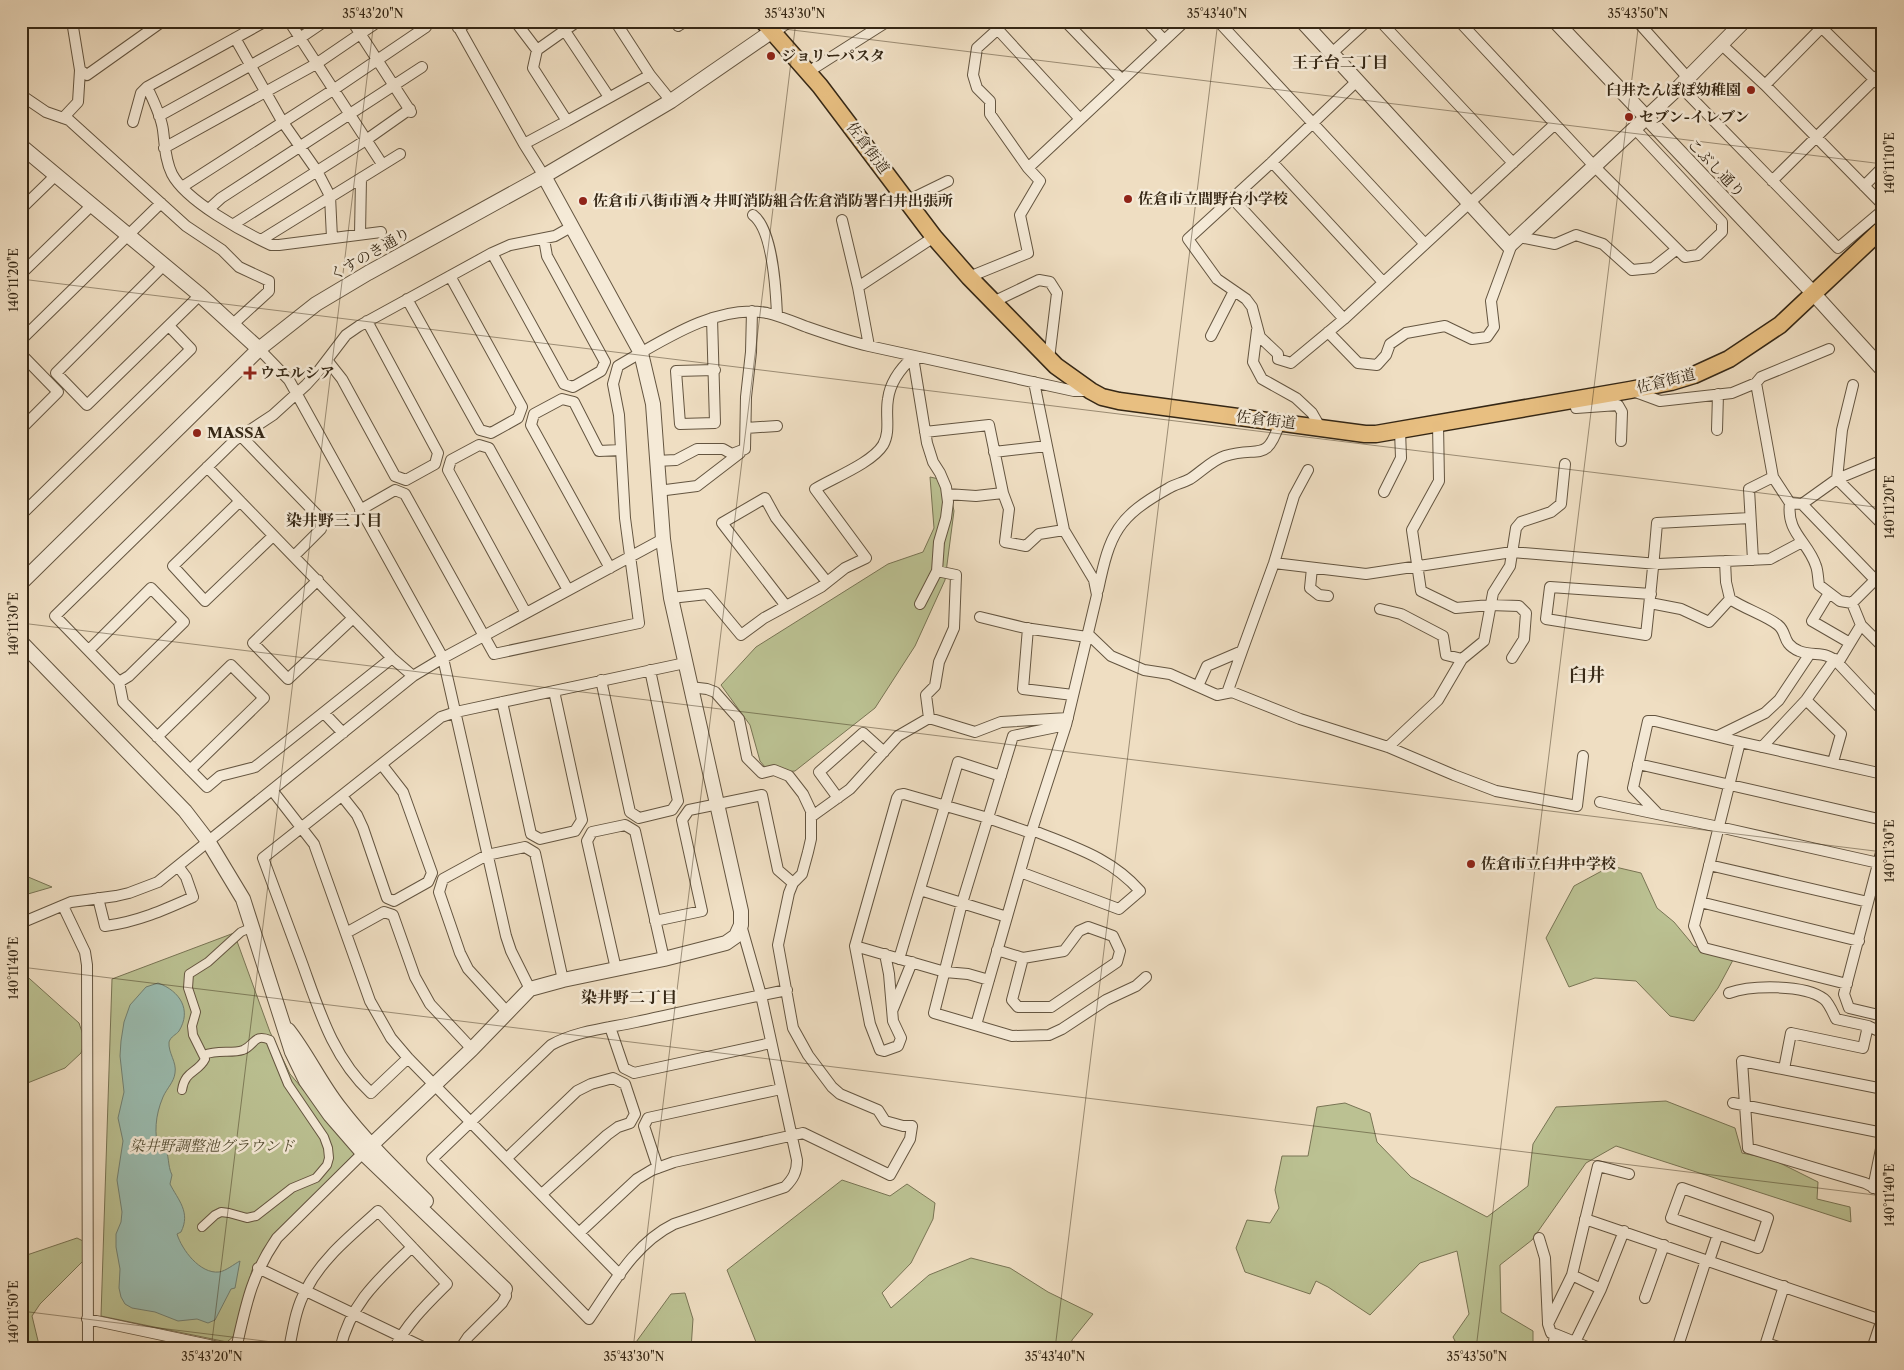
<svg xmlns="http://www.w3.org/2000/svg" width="1904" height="1370" viewBox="0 0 1904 1370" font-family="'Libre Caslon Text','Noto Serif JP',serif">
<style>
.green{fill:#bbc192;stroke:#787454}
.water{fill:#9abcb0;stroke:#728072}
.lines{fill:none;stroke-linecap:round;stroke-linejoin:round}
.pedestrian-casing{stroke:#645540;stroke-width:10}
.minor-casing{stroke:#645540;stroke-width:12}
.tertiary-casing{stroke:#645540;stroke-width:16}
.primary-casing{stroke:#352715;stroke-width:19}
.pedestrian{stroke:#f5ead7;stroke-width:8}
.minor{stroke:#f5ead7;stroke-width:10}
.tertiary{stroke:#f5ead7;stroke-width:14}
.primary{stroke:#e8bf81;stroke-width:16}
.ticks{fill:none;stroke:#352715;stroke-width:1;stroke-opacity:0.45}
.poi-dot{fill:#8f2418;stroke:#f5ead7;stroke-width:2}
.labels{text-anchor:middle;stroke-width:5;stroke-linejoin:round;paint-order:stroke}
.poi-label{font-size:15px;font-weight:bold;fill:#352715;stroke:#f5ead7;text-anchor:start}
.street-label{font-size:15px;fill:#352715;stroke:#f5ead7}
.park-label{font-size:15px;font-style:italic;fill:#564e34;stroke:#f5ead7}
.neighbourhood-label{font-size:16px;font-weight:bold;fill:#352715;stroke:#f5ead7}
.quarter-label{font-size:18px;font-weight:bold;fill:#352715;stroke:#f5ead7}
.neatline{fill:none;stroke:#352715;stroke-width:2}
.ticks-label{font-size:12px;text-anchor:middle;fill:#352715}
</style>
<rect width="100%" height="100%" fill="#efdec2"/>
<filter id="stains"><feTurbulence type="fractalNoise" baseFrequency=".004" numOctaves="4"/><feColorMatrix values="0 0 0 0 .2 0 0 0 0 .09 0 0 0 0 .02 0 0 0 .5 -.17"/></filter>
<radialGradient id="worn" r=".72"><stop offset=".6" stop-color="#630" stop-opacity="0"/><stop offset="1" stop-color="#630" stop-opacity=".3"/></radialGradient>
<!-- green -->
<path class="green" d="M930,477L948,481L954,511L945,580L915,646L875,708L795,771L770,773L760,761L750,725L721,685L756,647L888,564L923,552L934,528Z
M1611,866L1641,873L1657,908L1674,922L1694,946L1733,960L1718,988L1694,1021L1670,1016L1636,981L1595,978L1569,987L1546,938L1574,886Z
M21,874L52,887L21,896Z
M234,933L270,1032L290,1074L356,1152L274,1234L252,1270L235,1335L227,1342L101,1316L112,979Z
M21,971L79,1023L85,1041L81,1053L65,1068L25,1084L21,1079Z
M1666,1101L1735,1128L1742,1153L1772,1159L1818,1182L1817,1199L1850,1207L1851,1222L1616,1146L1586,1163L1532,1240L1500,1265L1501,1312L1533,1331V1349H1459L1453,1337L1469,1314L1457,1251L1420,1263L1370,1315L1328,1287L1316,1281L1310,1294L1245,1272L1236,1248L1247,1220L1270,1223L1279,1208L1275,1190L1282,1156H1308L1317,1107L1345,1103L1370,1113L1377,1142L1411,1177L1487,1217L1528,1186L1533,1144L1556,1107Z
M842,1180L890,1196L907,1184L935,1203L933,1219L911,1263L882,1293L891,1308L929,1275L971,1258L1010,1268L1048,1292L1093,1314L1072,1340L1070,1349H765L756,1342L727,1270Z
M77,1238L83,1241L87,1257L40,1304L32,1316L40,1349H21V1257Z
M685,1293L693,1319L691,1349H631L671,1294Z"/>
<!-- water -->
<path class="water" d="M158,983C180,991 192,1010 179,1031C176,1035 171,1036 169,1042C168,1053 177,1062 175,1073C174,1082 167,1088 163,1097C155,1116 154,1133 159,1153L164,1147C170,1155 167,1165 172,1175L170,1184C178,1200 191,1212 181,1232L177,1234C182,1250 200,1274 219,1272C226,1271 234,1264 240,1261L235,1288L231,1289L215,1320L208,1323L197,1319L178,1321L155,1312L132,1308L125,1304L121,1297L119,1288L120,1269L116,1247V1234L121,1222L122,1212L117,1180L123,1141L118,1118L124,1092L120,1056L121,1041L124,1022L130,1005L146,987Z"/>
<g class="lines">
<defs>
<path id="pedestrian" d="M182,1090C185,1070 198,1073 205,1059L193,1035L192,1026L196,1012L188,988L189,974L208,962L241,932L253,927
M202,1227L215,1215L221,1212L229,1213L247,1218L256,1216L292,1188L316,1178L327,1165L329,1158L328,1148L324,1137L288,1084L270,1040C254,1033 255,1045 243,1050C231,1054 218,1049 204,1055"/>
<path id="minor" d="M72,21L80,70L87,75L163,21
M289,21L382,164
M352,21L411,112
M455,21L524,144L544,176
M515,21L537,50L578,21
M615,21L650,75L671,101
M675,21L678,26L686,21
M990,21L1080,119
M1065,21L1122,80
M1146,21L1164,40
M1218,21L1424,243
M1380,21L1513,163
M1459,21L1595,167L1685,257L1698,255L1722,232V222L1635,129
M1637,21L1688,78
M1815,21L1883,88
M458,28L471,21
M565,31L609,97
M235,38L282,121L317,171L330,196L332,238
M1721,44L1765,85L1883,205
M1332,53L1367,21
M808,72L885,23
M1357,81L1272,162L1188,239L1217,279L1246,299L1252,307L1260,337L1278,354V359L1291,363L1344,319L1555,124
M1765,85L1828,21
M1680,86L1838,248L1883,210
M147,87L266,21
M21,95L46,112L69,120L186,226L222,250L239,267L269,281V291L233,324
M159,116L300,38L325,21
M63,118L78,102L80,70
M567,121L650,75
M133,122L141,93L147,87C153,100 161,115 163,130C165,145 165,160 172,174C186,201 243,232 271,245H279L381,232
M524,144L567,121L533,68L537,50
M164,148L316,64L379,21
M1272,162L1383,282
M1028,168L1185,21
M1772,181L1883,71
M1864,186L1883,167
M182,187L333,90L426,27
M1233,199L1344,319
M907,201L948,181
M21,209L56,175
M209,209L221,198L422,67
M753,215C773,230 776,291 777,315
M842,220L858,287L869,346
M234,224L366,140L410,109
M360,234L361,178
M1519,237L1555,244L1576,235L1603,244L1632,270L1653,268L1677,249
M261,240L400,154
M492,253L564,384L573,387L601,371L605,362L547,256L544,239
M164,265L56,373L87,405L200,295
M21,274L92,205
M969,277L1028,253L1020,215L1040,181L1028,168L990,114V101L977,88L973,75L977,48L998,29
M858,287L934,237
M407,299L480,430L491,433L518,418L522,407L450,276
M993,302L1039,280L1050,282L1057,293L1049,359
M712,318L715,423L680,424L676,371L715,370
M1257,330L1253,362L1262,379L1296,398L1312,413L1320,427
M1328,332L1358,363L1377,365L1386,355L1390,344L1406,333L1445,326L1472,339L1487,337L1494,327L1491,301L1512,244
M1211,336L1234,291
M21,340L161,203
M259,349L289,380L443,658L506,936L511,951L530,989
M21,354L58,392L21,429
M913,357L927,443L933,462L940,473L946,487L948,502L946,518L939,542L937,571L920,604
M327,360L342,379L395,476L406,480L435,464L438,453L367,321
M1756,383L1773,477L1790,503
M1853,385L1842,430L1837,479L1883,525
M1633,391L1660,401L1732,393L1756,383L1761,377L1829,349
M1574,399L1576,408L1618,405L1622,412L1621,441
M1438,424L1439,481L1412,530L1421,591L1456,608L1490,605L1519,606L1526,613L1524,639L1512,658
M746,428L777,426
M1717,430L1718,394
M925,432L989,425L1003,493L976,496L947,494
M241,436L321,519V529L294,556
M994,452L1047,446
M1883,460L1837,479L1802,504L1790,503C1786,533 1808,541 1816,566C1818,571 1818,579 1819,585L1840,601L1852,603L1861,625L1838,663L1883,711
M656,461L676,460L697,449H723L732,454L745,449L746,397L751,352L752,311
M207,467L392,658L413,676
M658,491L697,486L740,453
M1384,492L1401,458L1400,430
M1003,493L1009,509L1005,542L1026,546L1039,534L1064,530
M240,501L173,566L205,601L273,536
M1802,504L1883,588
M360,510L395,490L405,494L494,654L639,623L625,518L619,415L613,384L618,366C660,342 717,303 767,313C780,316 794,322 807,327C827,334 847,341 869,346L1074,391H1090
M21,515L191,349L169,326
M1753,560L1749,489L1773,477
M1725,561L1726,582L1730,599C1743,608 1767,616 1778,625C1788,633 1781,643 1799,651C1815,657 1825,650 1838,663
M1274,563L1366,574L1512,552L1658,564L1770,559L1802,542
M610,568L531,425L534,414L562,399L574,402L599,451L621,450
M1312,568L1310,588L1319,595L1328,596
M318,580L253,643L288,679L353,618
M1098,590C1110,533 1117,517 1169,488C1175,484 1183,483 1190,479C1201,472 1212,460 1225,456C1259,445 1266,465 1280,422
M1829,593L1812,621L1850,643
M1651,594L1550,587L1546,619L1646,635C1650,598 1654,560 1657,523L1750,518
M671,598L707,594L741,635L764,618L821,587L845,568L866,558L815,489C833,478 872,463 883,445C891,431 885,415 888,399C890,383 901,368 913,357
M1650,603L1681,609L1709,622L1730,599
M1852,603L1883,572
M786,606L722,523L765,498L776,518L827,582
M1380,609L1401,614L1443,636L1446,655L1462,659
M526,613L448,470L451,460L479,445L489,448L568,590
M980,617L1025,628L1087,637
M1861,625L1883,647
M1028,628L1023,689L1073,695
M1088,634L1111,656L1144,670L1170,674L1217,695L1232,692L1300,719L1388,747L1454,775L1496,791L1577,806L1583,756
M89,650L151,588L184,622L129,676L119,682
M392,658L255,767L220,776L207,787L123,702L119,682L55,616L235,440L273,415L306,385L317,373L346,335L359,326L492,253L510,245L555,236L571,227
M601,680L630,812L639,818L672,810L678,801L650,670
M1198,686L1207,666L1242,651L1274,563L1294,496L1308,470
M1227,693L1242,651
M1806,700L1841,734L1833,762
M502,702L531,834L540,839L575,831L582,820L554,691
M1875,702L1883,695
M324,713L343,733
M929,718L926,695L935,686L939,662L954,628L956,575L937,571
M1066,725L1013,736L962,903L934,1013L1012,1036L1049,1035L1062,1029L1106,1000L1136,986L1146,977
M1718,736L1765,713L1779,700L1809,655
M157,737L231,665L264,698L190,770
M1740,742L1694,926L1704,948L1847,984
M1388,747L1438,700L1462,659L1484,641L1493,593L1510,566L1516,528L1521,522L1551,512L1561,504L1565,464
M1762,747L1806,700L1835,659
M1638,764L1883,820
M272,790L314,844L370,1001L391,1038L408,1058L620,1275
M342,796L357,815L363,828L387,898L394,901L428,882L432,873L403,792L382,765
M838,798L819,772L863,733L884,752
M1600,802L1719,827L1883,864
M1657,813L1633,788L1648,721H1655L1740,742L1883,774
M811,817L850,789L898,736L929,718L975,732L1001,722L1068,718
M1883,845L1844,994L1849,1008L1883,1016
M1709,865L1868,902
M1020,872L1119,909L1140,891C1110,857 1073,847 1032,830
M920,890L1007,917
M98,898L105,926C137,922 164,910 193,897L186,877L178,866
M1700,902L1859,941
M63,906L85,952L87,965L88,1349
M655,921L702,911L682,820L689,810L762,795L778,870L793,883
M21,923L71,902L116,896L129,893L158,882L413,676L443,658L663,539
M741,925L761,995L797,1160C797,1172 793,1179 785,1187L674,1224C635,1243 613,1284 589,1319L432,1159L551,1045C576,1031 608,1028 636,1022C687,1011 737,1000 787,990
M346,933L384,912L393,915L415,977L430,1004L472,1049
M855,946L945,972L968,974L989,980
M997,950L1023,958L1064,951L1079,931L1088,927L1113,936L1120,951L1117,962L1051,1007H1018L1012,1000L1023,958
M885,954L889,974L893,1021L901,1038L898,1046L884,1051L880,1050L870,1024L855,946L897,798L899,795L904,794L988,818L1031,833
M899,959L958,762L1001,776
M616,969L587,841L592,832L625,825L635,831L664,959
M1729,993C1751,985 1805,984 1824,999C1829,1003 1833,1013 1836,1019L1868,1026L1883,1033
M893,1009L912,962
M508,1013L468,969L460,953L439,892L443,879L487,855L525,847L535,853L563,980
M976,1025L1031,833L1066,725L1097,595L1094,580L1064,530L1034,382
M610,1027L624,1068L634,1073L771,1043
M408,1058L371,1093C333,1058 319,1010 302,963C289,928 276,893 263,858L441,717L456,712L685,663
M1784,1069L1791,1033L1863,1048L1868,1026
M1883,1089L1742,1061L1748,1148L1865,1183L1883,1192
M1733,1103L1883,1133
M507,1158L577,1091L591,1084L613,1078L625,1084L635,1114L630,1123L618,1127L607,1135L542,1194
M658,1168L644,1126L648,1118L781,1089
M1682,1188L1768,1218L1758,1248L1671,1218Z
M1873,1188L1883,1139
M1585,1219L1881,1320
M579,1233L637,1179L652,1170L674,1162L803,1133L890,1175L910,1139L912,1126H903L885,1121L878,1110L840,1094L832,1087L808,1055L793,1028L778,945L789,893L793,883L802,874L808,852L811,839V811L803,794L789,776L774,770L762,773L747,758L739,719L715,692L707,689L690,687
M1539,1238L1545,1258L1548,1323
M1709,1261L1718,1234
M258,1268L427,1349
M1572,1275L1601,1289
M1645,1298L1664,1245
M87,1319L228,1349
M1555,1334L1592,1349
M1575,1342L1601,1289L1624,1231
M1766,1343L1785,1349
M236,1349C246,1305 251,1276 277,1238L363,1153
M289,1349C293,1329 296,1307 306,1290C322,1258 352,1235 378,1211L447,1284C427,1304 407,1323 394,1349
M340,1349C351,1302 379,1279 412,1247
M460,1349L468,1337L502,1303L506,1296L505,1289
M1553,1349L1555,1334L1551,1333L1548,1324L1572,1275L1598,1166L1629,1174
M1677,1349L1706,1260
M1764,1349L1784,1286
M1872,1349L1883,1316"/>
<path id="tertiary" d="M1302,21L1509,246L1680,86L1744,21
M1555,21L1813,293L1883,370
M21,146L200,295L259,349
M21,583L259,349L316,304L368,273L544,176L671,101L787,21
M21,642L185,811L208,841L243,899L292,1052L306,1081L330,1115L363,1153L505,1289
M288,1030C307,1054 320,1083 339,1107C365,1141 396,1171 426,1201
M363,1153L472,1049L530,989L563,980L664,959L726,943L736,936L741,925V911L671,598L663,539L653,404L641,353L544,176"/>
<path id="primary" d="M763,21L820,86L934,237L969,277L1056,366L1091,391L1102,397L1119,401L1365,434H1376L1630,390L1671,382L1694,375L1729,359L1780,325L1883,228"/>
</defs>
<!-- pedestrian casing -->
<use href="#pedestrian" class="pedestrian-casing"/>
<!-- minor casing -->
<use href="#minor" class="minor-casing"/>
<!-- tertiary casing -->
<use href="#tertiary" class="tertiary-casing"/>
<!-- primary casing -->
<use href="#primary" class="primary-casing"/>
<!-- pedestrian -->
<use href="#pedestrian" class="pedestrian"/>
<!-- minor -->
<use href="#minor" class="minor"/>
<!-- tertiary -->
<use href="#tertiary" class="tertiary"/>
<!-- primary -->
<use href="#primary" class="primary"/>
</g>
<!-- ticks -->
<path class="ticks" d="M719,21L1883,164M21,279L1883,508M21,623L1883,852M21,967L1883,1196M21,1311L329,1349M211,1349L374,21M633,1349L796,21M1055,1349L1218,21M1476,1349L1639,21"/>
<!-- markers -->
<g class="poi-dot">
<circle cx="771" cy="56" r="5"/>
<circle cx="1751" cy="90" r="5"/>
<circle cx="1629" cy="117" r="5"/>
<circle cx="1128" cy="199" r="5"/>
<circle cx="583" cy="201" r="5"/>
<path d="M247.5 365.5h5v5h5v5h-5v5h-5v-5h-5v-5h5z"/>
<circle cx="197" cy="433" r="5"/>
<circle cx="1471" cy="864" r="5"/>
</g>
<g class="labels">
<!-- poi labels -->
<g class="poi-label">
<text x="781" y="61">ジョリーパスタ</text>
<text x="1741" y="95" text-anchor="end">臼井たんぽぽ幼稚園</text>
<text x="1639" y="122">セブン-イレブン</text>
<text x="1138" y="204">佐倉市立間野台小学校</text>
<text x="593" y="206">佐倉市八街市酒々井町消防組合佐倉消防署臼井出張所</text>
<text x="260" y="378">ウエルシア</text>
<text x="207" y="438">MASSA</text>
<text x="1481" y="869">佐倉市立臼井中学校</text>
</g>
<!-- street labels -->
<g class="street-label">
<text transform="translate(868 148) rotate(53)" y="5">佐倉街道</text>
<text transform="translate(1716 168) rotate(46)" y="5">こぶし通り</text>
<text transform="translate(370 254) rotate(-30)" y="5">くすのき通り</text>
<text transform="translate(1666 381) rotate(-14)" y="5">佐倉街道</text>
<text transform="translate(1266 420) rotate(7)" y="5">佐倉街道</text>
</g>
<!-- park labels -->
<g class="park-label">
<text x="212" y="1151">染井野調整池グラウンド</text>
</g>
<!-- neighbourhood labels -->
<g class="neighbourhood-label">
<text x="1340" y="68">王子台二丁目</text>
<text x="334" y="526">染井野三丁目</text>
<text x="629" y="1003">染井野二丁目</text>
</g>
<!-- quarter labels -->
<g class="quarter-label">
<text x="1587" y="681">臼井</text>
</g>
</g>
<!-- margin -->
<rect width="1904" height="1370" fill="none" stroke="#efdec2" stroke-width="55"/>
<rect x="28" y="28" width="1848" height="1314" class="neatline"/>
<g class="ticks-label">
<text x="373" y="18">35°43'20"N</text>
<text x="795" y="18">35°43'30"N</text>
<text x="1217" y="18">35°43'40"N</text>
<text x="1638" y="18">35°43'50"N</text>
<text transform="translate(1890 163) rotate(-90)" y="4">140°11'10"E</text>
<text transform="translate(14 280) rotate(-90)" y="4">140°11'20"E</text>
<text transform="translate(1890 507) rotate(-90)" y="4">140°11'20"E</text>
<text transform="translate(14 624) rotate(-90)" y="4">140°11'30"E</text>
<text transform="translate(1890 851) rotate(-90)" y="4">140°11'30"E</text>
<text transform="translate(14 968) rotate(-90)" y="4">140°11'40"E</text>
<text transform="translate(1890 1195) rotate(-90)" y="4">140°11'40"E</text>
<text transform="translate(14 1312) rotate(-90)" y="4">140°11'50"E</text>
<text x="212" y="1361">35°43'20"N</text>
<text x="634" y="1361">35°43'30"N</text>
<text x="1055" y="1361">35°43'40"N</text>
<text x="1477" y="1361">35°43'50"N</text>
</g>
<rect width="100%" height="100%" filter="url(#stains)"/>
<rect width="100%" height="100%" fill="url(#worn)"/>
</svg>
